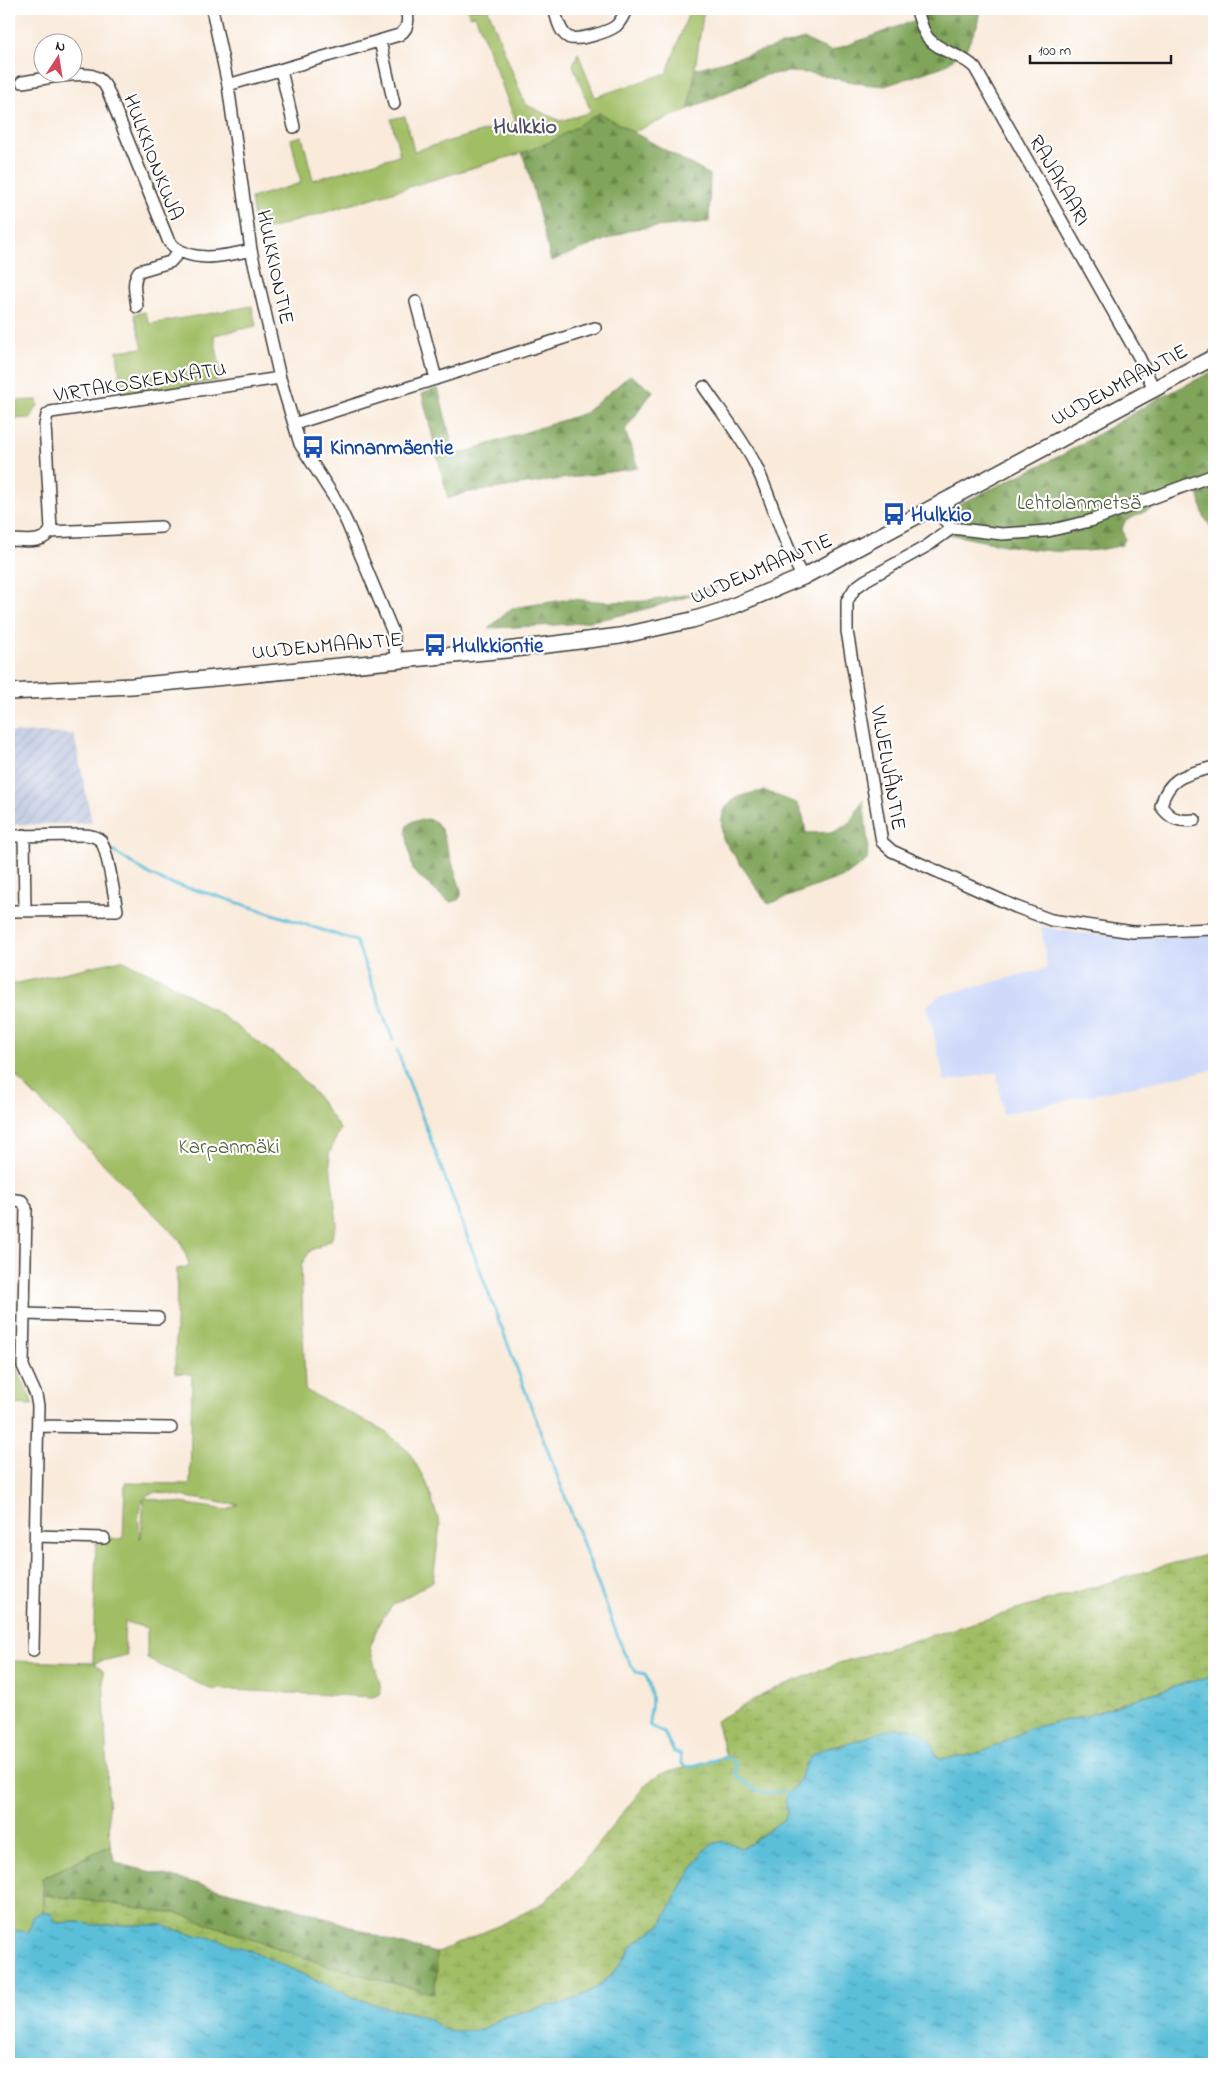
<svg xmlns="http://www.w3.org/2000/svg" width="1223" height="2073" viewBox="0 0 1223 2073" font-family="'Indie Flower',sans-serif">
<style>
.built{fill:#cfdafa}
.industrial{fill:url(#industrial-furrows)}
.forest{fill:url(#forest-firs);stroke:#4e603b}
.wetland{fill:url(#wetland-marsh);stroke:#5e6d40}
.park{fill:#a1be65;stroke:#5e6d40;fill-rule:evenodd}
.water{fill:url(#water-ripples);stroke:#3c6e7a}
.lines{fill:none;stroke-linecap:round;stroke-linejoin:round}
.stream{stroke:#5bbfd9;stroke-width:3}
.minor-casing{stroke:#3d3b38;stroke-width:14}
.major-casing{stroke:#3d3b38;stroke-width:18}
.minor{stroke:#fff;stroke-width:11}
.major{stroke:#fff;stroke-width:15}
.labels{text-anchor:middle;stroke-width:4.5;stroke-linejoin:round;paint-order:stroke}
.street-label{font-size:21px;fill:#1c1c1c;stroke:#fff}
.transit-label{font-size:21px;font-weight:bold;fill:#164399;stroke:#fff;text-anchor:start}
.park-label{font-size:21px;fill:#515d39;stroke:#fff}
.neighbourhood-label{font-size:22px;font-weight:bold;fill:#534d64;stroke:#fff}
</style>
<defs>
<pattern id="industrial-furrows" width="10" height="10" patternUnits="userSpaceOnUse" patternTransform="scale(1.25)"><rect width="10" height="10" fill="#bac4de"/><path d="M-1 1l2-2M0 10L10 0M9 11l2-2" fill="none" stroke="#9fa8be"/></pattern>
<pattern id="forest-firs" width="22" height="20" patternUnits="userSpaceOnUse" patternTransform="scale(1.25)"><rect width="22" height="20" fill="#80a55a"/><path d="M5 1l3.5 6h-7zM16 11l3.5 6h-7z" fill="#68864a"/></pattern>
<pattern id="wetland-marsh" width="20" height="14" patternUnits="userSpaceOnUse" patternTransform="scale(1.25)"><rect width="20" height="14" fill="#a1be65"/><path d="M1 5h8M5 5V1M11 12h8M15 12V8" fill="none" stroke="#8aa357"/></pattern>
<pattern id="water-ripples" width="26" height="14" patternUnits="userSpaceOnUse" patternTransform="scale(1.25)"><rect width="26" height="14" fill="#5bbfd9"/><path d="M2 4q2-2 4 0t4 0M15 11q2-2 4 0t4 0" fill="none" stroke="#4a9aaf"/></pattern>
</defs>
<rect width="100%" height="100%" fill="#fff"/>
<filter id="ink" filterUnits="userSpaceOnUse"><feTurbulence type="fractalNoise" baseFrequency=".02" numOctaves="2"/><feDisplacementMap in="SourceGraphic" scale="10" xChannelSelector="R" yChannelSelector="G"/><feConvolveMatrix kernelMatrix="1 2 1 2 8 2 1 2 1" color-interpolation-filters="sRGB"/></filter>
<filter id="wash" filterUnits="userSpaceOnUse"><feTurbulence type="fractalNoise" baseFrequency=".0096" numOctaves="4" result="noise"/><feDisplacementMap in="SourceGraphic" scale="20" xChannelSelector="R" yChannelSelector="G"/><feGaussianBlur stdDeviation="1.12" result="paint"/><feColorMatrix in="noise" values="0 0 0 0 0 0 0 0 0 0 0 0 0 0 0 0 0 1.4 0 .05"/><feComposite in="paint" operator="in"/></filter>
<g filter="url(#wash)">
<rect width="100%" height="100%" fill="#f9eada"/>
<!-- built -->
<path class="built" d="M1041,926L1075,933L1141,938L1214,935V1069L1003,1114L997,1072L945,1082L927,1006L939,996L1047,968Z"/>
<!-- industrial -->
<path class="industrial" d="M9,732L74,734L92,823L9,825Z"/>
<!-- forest -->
<path class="forest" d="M921,9H980L977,26L966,49L944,66L885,86L863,84L810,73L787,72L765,75L689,109L695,69L804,39L831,51L924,17Z
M599,113L710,175L709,222L633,229L551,261L529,173L522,153L552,141Z
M1214,371V531L1204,517L1198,492L1155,507L1125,521L1122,529L1125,539L1122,545C1064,561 1001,544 943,533L952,527L939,514L1064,454L1154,401Z
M630,375L653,391L625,430L638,468L464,493L448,499L422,394L438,388L455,455L585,413Z
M722,585C673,602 622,618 569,624C543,626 516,627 489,628L512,608L570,599L609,602L647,601L684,595Z
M765,791L798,804L803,816L806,833L834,832L852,821L863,799L868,844L867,860L847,875L768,904L723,839C716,803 734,795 765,791Z
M428,819L436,822L442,831L461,890V896L458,900L452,902L446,900L413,871L406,833L407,826L413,821Z
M110,1845L116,1863L310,1912L400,1944L436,1953L437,1970L434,1994L331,1967L177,1913H167L101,1902L43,1895L9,1898V1875L42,1878Z"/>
<!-- wetland -->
<path class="wetland" d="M1214,1553V1675L1153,1693L1087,1716L1029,1728L990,1749L963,1757L940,1758L933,1755L913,1729L884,1731L849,1744L833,1745L805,1764L800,1778L786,1799L787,1813L784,1819L750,1844L742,1848L724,1841L696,1865L686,1878L661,1925L636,1942L611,1975L599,1986L583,1995L559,2005L547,2006L503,2017L482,2030L455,2031L442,2029L428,2018L412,2013L388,2008L355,1998L309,1977L162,1925H92L79,1922L56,1923L51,1913L43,1911V1895L101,1902L167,1913H177L331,1967L434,1994L437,1970L436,1953L509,1921L543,1903L573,1875L647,1783L661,1774L726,1757L716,1721L772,1690L839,1663L1174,1563Z"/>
<!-- park -->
<path class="park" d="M467,9H488L525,104L560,121L591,112L573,65L578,53L595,97L667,73L690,9H704L689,109L633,132L599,113L552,141L522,153L256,233L251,198L301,183L291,139L302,136L313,180L400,155L391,119L405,116L414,151L516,122L475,15L470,16Z
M252,306L256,326L214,335L222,380L122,395L117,351L143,348L134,314L145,312L150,324Z
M37,400L38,405L31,418L9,419V401Z
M121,960L163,979L218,1013L290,1066L317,1096L340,1129L329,1154L337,1224L331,1240L310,1251L301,1265L305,1390L383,1430L409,1452L427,1484L440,1525L433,1581L393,1605L379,1623L370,1648L380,1684L381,1694L373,1697L210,1689L147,1659V1628L125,1622L124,1638L127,1655L94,1663L103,1671L110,1845L42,1878L43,1911L33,1917L30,1932L9,1930V1661L93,1663L96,1543H107L108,1538L123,1539L125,1483L190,1484L192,1374L175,1373L177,1269L190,1266L180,1240L20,1081L9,1067V985ZM157,1492L228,1504H238L228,1510L145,1498L147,1495ZM144,1499L141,1538H140C139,1527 136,1507 144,1499Z
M9,1356H16C17,1376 27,1386 33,1405L9,1404Z"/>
<!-- water -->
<path class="water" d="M1214,1675V2064H9V1930L29,1932L33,1917L43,1911L51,1913L57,1923L79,1922L92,1925H162L186,1933L217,1939L252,1951L355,1998L388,2008L412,2013L428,2018L442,2029L455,2031L482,2030L503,2017L547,2006L559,2005L583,1995L599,1986L611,1975L636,1942L661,1925L678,1892L703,1851L712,1844L724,1841L742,1848L750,1844L784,1819L787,1813L785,1799C791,1792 797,1784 800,1777C804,1768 806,1760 814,1754C825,1745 837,1747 850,1743C872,1737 905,1717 926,1736C933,1742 935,1746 934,1755L940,1758L963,1757L990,1749L1029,1728L1087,1716L1153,1693Z"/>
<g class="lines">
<!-- stream -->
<path class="stream" d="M108,848L149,874L165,882L214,895L356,941L393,1040
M397,1050L624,1653L636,1672L645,1674C650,1683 653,1699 651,1710C650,1717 648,1718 650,1726L664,1733L674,1752L680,1754L682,1764L688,1767L726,1757L732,1759L736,1766V1775C742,1781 750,1787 759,1791C767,1795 781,1790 791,1793"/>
</g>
</g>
<g filter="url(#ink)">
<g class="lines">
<defs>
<path id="minor" d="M212,9L228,85L251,250L280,378L300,444L337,502L348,525L392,630L397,660
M554,9C557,17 559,32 568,37C576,42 608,32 616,26C621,21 624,15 626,9
M916,9C920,18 922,31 928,38C941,53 962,54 975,68L1139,357L1154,389
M380,41L394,104
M281,70L294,127
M22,82C38,80 79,71 93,76C100,78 104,83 107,89L169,242C190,265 225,256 251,250
M228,85L399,35C409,29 409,19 406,9
M416,302L436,379
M137,307C136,295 131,282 139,271L170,262L180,251
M704,387C721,412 741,436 755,464C773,501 782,542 803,577
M294,424L595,328
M933,508L952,528L1002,534L1048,531L1090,521L1214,475
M952,528L927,546L866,580L855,588L847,601V631L882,842L892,851L1016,907L1051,920L1133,932L1214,929
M50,532L161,527
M9,540C23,540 45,545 51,529L45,425L47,415L51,412L280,378
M1195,820C1179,822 1170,819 1161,806C1168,776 1188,774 1214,767
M24,835L25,911
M9,836L83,835C90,835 96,836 101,841C108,851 114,896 117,910L9,911
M9,1199L22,1201L26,1208L23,1366L36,1395L38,1406L33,1650
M24,1314L158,1318
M38,1426L171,1428
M36,1536L104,1538"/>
<path id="major" d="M9,692L132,686L506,650L620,636L692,620L721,611L803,577L1214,357"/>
</defs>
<!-- minor casing -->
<use href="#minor" class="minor-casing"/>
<!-- major casing -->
<use href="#major" class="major-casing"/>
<!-- minor -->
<use href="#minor" class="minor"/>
<!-- major -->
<use href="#major" class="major"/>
</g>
</g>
<!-- icons -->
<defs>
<symbol id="bus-bare" viewBox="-9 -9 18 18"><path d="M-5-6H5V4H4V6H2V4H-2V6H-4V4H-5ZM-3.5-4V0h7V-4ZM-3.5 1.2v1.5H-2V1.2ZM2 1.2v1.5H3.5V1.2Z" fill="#1a4fb4" stroke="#fff" stroke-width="2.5" paint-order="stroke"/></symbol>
</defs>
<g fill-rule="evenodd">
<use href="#bus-bare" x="297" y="431" width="32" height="32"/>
<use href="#bus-bare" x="878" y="498" width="32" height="32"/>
<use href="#bus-bare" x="419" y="629" width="32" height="32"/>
</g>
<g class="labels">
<!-- street labels -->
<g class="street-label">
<text transform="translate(154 157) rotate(69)" y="7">HULKKIONKUJA</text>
<text transform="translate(1060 180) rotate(60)" y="7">RAJAKAARI</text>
<text transform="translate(276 267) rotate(78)" y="7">HULKKIONTIE</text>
<text transform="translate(140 381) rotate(-9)" y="7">VIRTAKOSKENKATU</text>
<text transform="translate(1119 384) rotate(-28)" y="7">UUDENMAANTIE</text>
<text transform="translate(761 568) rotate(-23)" y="7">UUDENMAANTIE</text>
<text transform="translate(327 645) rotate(-5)" y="7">UUDENMAANTIE</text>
<text transform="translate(889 768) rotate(80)" y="7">VILJELIJÄNTIE</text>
</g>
<!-- transit labels -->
<g class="transit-label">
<text x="330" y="454">Kinnanmäentie</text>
<text x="911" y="521">Hulkkio</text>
<text x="452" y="652">Hulkkiontie</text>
</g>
<!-- park labels -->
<g class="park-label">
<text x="1079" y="509">Lehtolanmetsä</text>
<text x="229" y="1153">Karpanmäki</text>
</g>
<!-- neighbourhood labels -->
<g class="neighbourhood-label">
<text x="525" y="133">Hulkkio</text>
</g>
</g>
<!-- margin -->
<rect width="1223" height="2073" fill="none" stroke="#fff" stroke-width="30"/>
<!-- north arrow -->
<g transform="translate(58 58) rotate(12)"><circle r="24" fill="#ffffff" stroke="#a4a4a4"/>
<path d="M0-4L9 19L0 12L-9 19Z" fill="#d1495b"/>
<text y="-8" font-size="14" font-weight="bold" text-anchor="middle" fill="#1c1c1c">N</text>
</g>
<!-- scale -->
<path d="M1030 55v8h141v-8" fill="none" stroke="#1c1c1c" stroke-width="2.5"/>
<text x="1038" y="55" font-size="15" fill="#1c1c1c" stroke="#ffffff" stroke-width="4" paint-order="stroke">100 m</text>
</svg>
